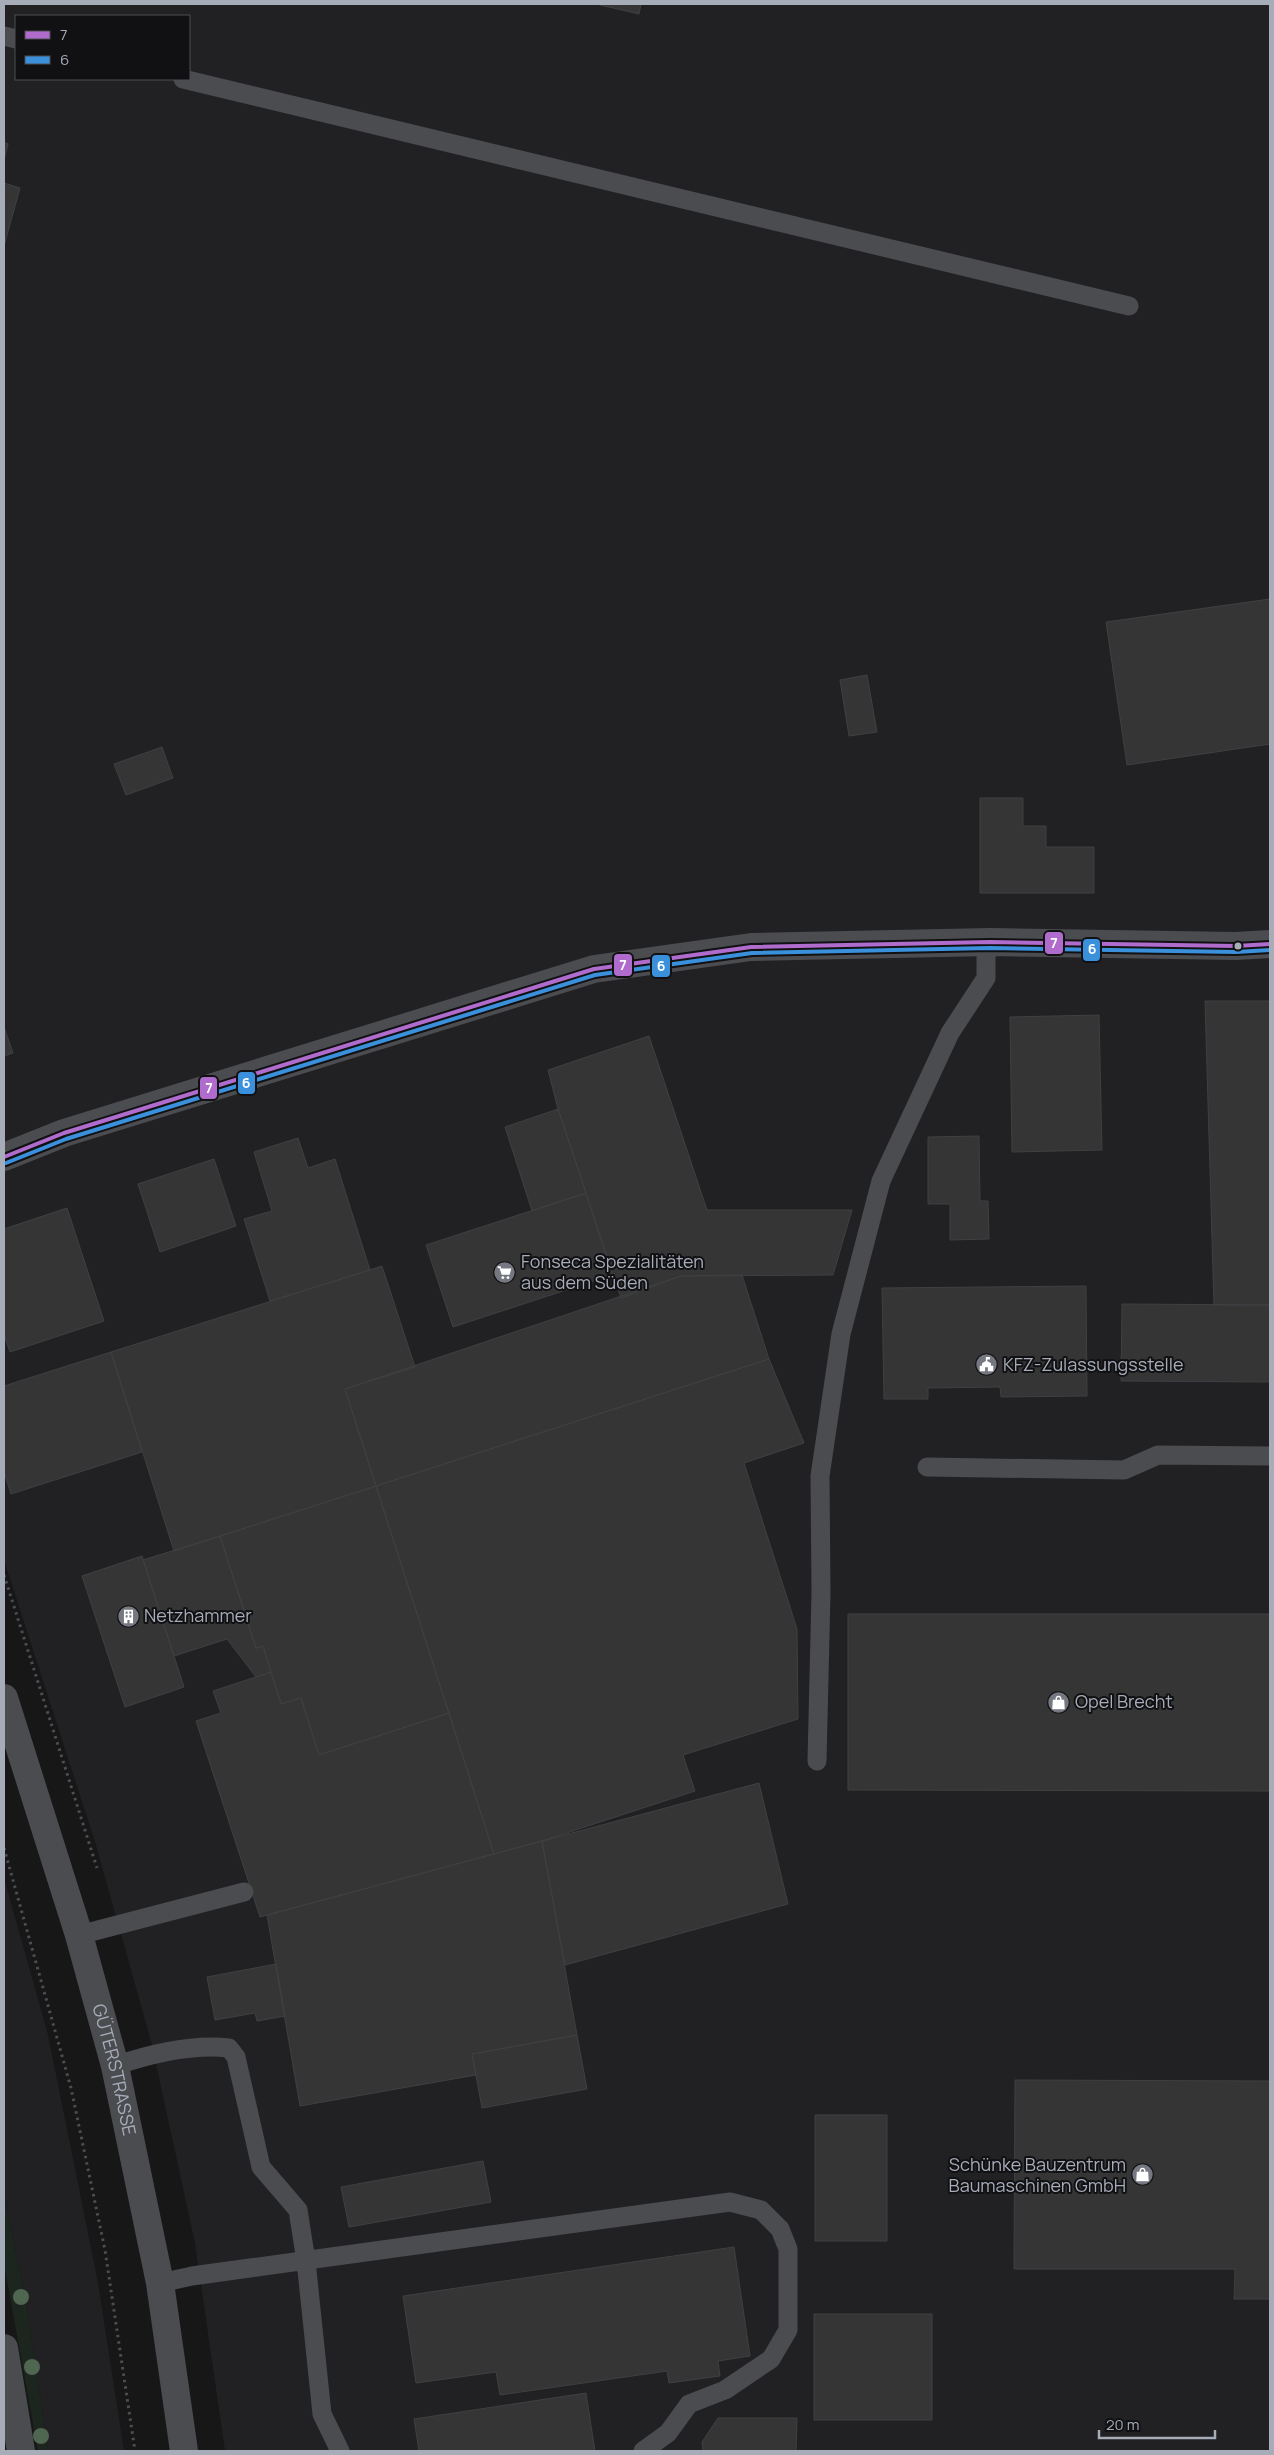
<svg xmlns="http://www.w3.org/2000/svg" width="1274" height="2455" viewBox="0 0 1274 2455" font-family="Manrope,sans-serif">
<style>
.built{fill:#212123;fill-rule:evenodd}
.green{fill:#1c251e}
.building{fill:#353536;stroke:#3f4043}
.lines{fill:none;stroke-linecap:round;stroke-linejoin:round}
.path{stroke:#4d4e52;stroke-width:3;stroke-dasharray:2.5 4;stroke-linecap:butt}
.lane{stroke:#4b4c50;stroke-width:19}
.street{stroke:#4b4c50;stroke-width:28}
.bus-1-casing{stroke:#111113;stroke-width:8}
.bus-2-casing{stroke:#111113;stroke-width:8}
.bus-1{stroke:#b06ccc;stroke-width:4}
.bus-2{stroke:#3a90db;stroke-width:4}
.tree{fill:#4f6650}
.bus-dot{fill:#a7acb9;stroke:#111113;stroke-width:2}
.labels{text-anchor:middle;stroke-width:4;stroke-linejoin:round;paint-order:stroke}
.poi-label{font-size:18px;fill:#a7acb9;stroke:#111113;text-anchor:start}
.street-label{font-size:18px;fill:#a7acb9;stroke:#111113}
.line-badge{stroke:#111113;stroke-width:2}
.badge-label{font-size:14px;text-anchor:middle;font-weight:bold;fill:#fff}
</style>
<rect width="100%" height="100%" fill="#171717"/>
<!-- built -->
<path class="built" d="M4,4H1270V2451H225L195,2243L151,2041L96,1845L4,1560ZM16,16H189V79H16Z
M4,1878L48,2035L98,2283L124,2451H48L27,2306L4,2193Z"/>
<!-- green -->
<path class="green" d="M4,2193L27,2306L48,2451H38L4,2264Z"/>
<!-- building -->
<path class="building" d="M596,4H641L639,14Z
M4,142L8,144L4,160Z
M4,183L20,188L4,246Z
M1270,599V744L1127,765L1106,622Z
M867,675L877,732L849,736L840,680Z
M162,747L173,778L126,795L114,764Z
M980,798H1023V826H1046V847H1094V893H980Z
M1205,1001H1270V1305H1214Z
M1099,1015L1102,1150L1012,1152L1010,1017Z
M4,1027L13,1053L4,1056Z
M649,1036L707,1210H852L833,1275L681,1276L621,1298L558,1109L548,1070Z
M558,1109L586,1193L532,1211L505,1127Z
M979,1136L980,1201H988L989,1239L950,1240V1204H928V1137Z
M298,1138L308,1168L335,1159L370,1270L270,1301L244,1219L272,1211L254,1152Z
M214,1159L236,1226L160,1252L138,1184Z
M586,1193L612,1275L453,1327L426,1245Z
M67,1208L104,1321L10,1352L4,1335V1229Z
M382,1266L415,1367L345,1389L376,1486L174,1551L111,1352Z
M742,1275L769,1359L376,1486L345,1389L681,1276Z
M1086,1286L1087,1396L1001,1397L1000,1387L928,1388V1399H884L882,1288Z
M1122,1304L1270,1305V1382L1121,1381Z
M111,1352L142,1452L11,1494L4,1472V1386Z
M769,1359L804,1443L744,1463L797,1629L798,1719L683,1755L695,1791L542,1841L494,1854L376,1486Z
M376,1486L449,1713L319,1755L301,1698L281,1704L263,1646L256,1648L220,1536Z
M220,1536L256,1648L263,1646L271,1672L256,1677L227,1639L174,1656L143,1560Z
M142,1556L184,1687L125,1707L82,1576Z
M848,1614H1270V1791L848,1790Z
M271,1672L281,1704L301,1698L319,1755L449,1713L494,1854L260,1917L196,1721L221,1713L213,1691Z
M759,1783L788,1904L565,1965L542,1841Z
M542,1841L577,2035L472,2054L476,2075L300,2106L267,1915Z
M276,1964L285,2016L257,2021L255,2013L215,2020L207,1977Z
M577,2035L587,2089L482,2108L472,2054Z
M1015,2080L1270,2081V2299H1234L1235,2269H1014Z
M815,2115H887V2241H815Z
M483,2161L491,2202L349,2227L341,2187Z
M734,2247L750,2356L718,2361L720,2376L669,2383L667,2371L500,2395L496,2372L416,2383L403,2296Z
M814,2314H932V2420H814Z
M586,2393L595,2451H419L414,2419Z
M718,2418H797L796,2451H703L702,2442Z"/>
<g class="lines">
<!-- path -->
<path class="path" d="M4,1575L97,1868
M4,1848L71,2088L105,2250L135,2451"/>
<!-- lane -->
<path class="lane" d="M4,36L16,39
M183,79L1129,306
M927,1467L1124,1470L1158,1455L1270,1456
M817,1761L821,1593L820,1476L841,1334L881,1181L950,1033L986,978V942
M79,1935L244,1892
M115,2066C150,2054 191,2044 229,2048L236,2057L261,2167L298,2210L306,2261L322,2414L340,2451
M160,2283L192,2276L730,2202L761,2210L780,2229L788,2249V2330L771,2359L725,2390L689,2404L668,2433L643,2451"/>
<!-- street -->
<g class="street">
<path d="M4,1157L64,1133L594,969L751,947L990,942L1236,946L1270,944"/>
<path id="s1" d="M4,1698L79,1935L115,2066L160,2283L184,2451"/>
<path d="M4,2348L21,2451"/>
</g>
<defs>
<path id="bus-1" d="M4,1157L64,1133L594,969L751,947L990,942L1236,946L1270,944"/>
<path id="bus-2" d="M6,1163L66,1139L595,975L752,953L990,948L1236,952L1270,950"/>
</defs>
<!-- bus-1 casing -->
<use href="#bus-1" class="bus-1-casing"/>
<!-- bus-2 casing -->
<use href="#bus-2" class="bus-2-casing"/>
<!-- bus-1 -->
<use href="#bus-1" class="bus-1"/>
<!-- bus-2 -->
<use href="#bus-2" class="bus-2"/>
</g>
<!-- trees -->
<g class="tree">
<circle cx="21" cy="2297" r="8"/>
<circle cx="32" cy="2367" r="8"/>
<circle cx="41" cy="2436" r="8"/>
</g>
<!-- icons -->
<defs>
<symbol id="supermarket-disc" viewBox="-11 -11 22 22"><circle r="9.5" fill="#757880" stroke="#111113"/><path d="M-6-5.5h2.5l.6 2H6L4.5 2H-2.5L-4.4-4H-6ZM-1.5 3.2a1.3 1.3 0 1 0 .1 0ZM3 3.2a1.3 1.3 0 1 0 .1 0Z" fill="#fff"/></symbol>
<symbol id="civic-disc" viewBox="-11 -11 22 22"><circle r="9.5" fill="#757880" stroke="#111113"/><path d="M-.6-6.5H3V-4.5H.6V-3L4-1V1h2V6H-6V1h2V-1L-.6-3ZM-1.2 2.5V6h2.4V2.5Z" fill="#fff"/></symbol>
<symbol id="building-disc" viewBox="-11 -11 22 22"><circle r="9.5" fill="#757880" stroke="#111113"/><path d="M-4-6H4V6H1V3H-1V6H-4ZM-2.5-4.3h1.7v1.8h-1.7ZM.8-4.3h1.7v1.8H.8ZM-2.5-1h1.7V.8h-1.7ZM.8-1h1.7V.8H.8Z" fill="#fff"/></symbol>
<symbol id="shop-disc" viewBox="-11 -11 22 22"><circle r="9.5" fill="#757880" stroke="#111113"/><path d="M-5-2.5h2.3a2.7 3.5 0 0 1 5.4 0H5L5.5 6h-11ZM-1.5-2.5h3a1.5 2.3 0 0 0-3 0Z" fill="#fff"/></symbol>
</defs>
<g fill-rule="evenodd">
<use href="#supermarket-disc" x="492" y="1260" width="25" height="25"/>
<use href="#civic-disc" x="974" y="1352" width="25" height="25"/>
<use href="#building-disc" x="116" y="1604" width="25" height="25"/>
<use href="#shop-disc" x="1046" y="1690" width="25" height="25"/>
<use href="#shop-disc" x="1130" y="2162" width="25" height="25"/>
</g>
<!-- markers -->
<circle class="bus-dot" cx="1238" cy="946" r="4.5"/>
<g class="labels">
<!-- poi labels -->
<g class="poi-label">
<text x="521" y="1268">Fonseca Spezialitäten<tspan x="521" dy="21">aus dem Süden</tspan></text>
<text x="1003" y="1371">KFZ-Zulassungsstelle</text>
<text x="144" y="1622">Netzhammer</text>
<text x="1075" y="1708">Opel Brecht</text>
<text x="1126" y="2171" text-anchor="end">Schünke Bauzentrum<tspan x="1126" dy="21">Baumaschinen GmbH</tspan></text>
</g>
<!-- street labels -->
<g class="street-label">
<text dy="6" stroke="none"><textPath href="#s1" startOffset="388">GÜTERSTRASSE</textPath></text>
</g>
</g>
<g class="line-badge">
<rect x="1044" y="931" width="20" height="24" rx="5" fill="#b06ccc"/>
<rect x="1082" y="938" width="19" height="24" rx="5" fill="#3a90db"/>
<rect x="613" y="953" width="20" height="24" rx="5" fill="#b06ccc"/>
<rect x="651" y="954" width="20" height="24" rx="5" fill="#3a90db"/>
<rect x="237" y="1071" width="19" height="24" rx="5" fill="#3a90db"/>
<rect x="199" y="1076" width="19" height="24" rx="5" fill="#b06ccc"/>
</g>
<g class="badge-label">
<text x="1054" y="948">7</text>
<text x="1092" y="954">6</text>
<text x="623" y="970">7</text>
<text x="661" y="971">6</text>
<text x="246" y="1088">6</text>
<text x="209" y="1093">7</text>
</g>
<!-- border -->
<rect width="1274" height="2455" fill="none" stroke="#a7acb9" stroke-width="10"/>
<!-- legend -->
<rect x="15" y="15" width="175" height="65" fill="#111113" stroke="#4d4f55"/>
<rect x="25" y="31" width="25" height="8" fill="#b06ccc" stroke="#4d4f55"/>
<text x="60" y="40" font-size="15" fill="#a7acb9">7</text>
<rect x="25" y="56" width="25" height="8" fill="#3a90db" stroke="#4d4f55"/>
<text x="60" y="65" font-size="15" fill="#a7acb9">6</text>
<!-- scale -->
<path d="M1099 2430v8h116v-8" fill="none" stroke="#a7acb9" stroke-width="2.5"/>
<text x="1106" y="2430" font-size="15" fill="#a7acb9" stroke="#111113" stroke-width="4" paint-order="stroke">20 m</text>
</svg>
